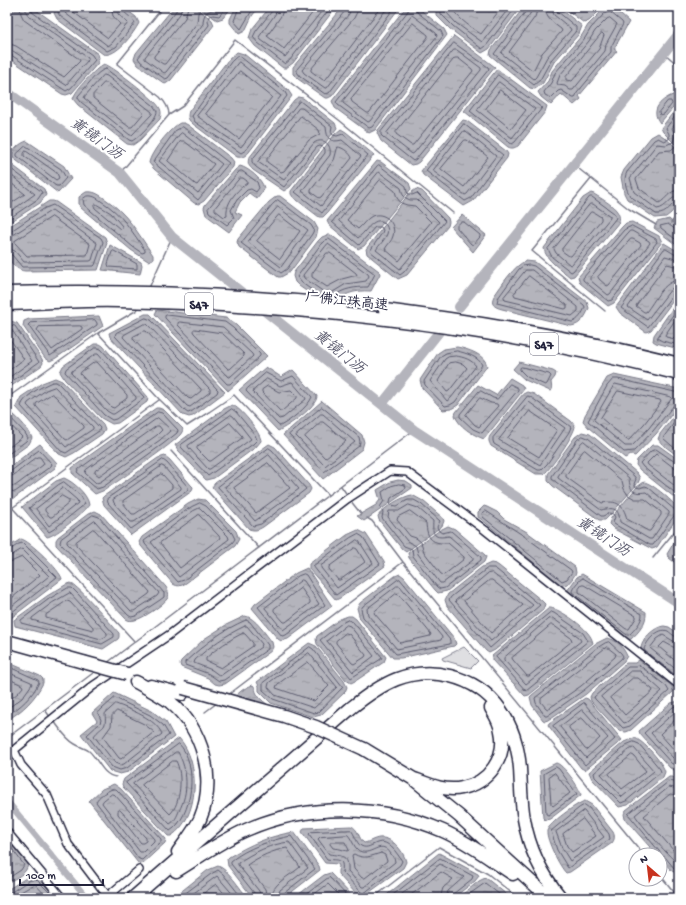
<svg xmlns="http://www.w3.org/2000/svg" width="686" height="905" viewBox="0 0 686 905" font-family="'Gochi Hand','LXGW WenKai TC',sans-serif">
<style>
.green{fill:#dfdfe2;stroke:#80808e}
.water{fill:url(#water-ripples);stroke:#7a7a88}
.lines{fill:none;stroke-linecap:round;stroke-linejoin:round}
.shore{stroke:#5c5c6f;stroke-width:1}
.stream{stroke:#7a7a88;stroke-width:1.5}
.canal{stroke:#b4b4bc;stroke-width:6}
.river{stroke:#b4b4bc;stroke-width:10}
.minor-casing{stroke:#22223b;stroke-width:10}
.motorway-casing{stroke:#22223b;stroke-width:15}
.minor{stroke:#fff;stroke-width:7}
.motorway{stroke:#fff;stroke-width:12}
.motorway-bridge-casing{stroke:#22223b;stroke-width:15;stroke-linecap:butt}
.motorway-bridge{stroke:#fff;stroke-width:12}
.labels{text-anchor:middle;stroke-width:4;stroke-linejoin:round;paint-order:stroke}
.shield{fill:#fff;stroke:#646476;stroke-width:1}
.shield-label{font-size:13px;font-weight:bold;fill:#22223b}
.street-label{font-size:14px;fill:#22223b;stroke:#fff}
.water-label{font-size:15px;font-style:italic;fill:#5c5c6f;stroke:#fff}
</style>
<defs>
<pattern id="water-ripples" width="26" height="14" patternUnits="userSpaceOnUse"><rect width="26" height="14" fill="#b4b4bc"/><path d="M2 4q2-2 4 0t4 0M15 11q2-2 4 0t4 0" fill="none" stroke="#9a9aa2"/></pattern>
</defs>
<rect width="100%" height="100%" fill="#fff"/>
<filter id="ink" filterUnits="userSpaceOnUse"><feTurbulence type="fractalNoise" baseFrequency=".025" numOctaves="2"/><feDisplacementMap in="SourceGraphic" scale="8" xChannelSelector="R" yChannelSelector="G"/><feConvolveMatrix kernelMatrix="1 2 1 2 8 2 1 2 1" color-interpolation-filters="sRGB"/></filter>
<g filter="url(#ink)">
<!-- green -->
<path class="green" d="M464,647L478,661L471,668L443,660L442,658Z"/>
<!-- water -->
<path class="water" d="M7,7H32L98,54L99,58L98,63L72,93L66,95L62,94L7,57Z
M57,7H123L136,17L139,23C134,33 116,58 103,54L57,19L54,13Z
M174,7H195L212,20L214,25L171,80L167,83L165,84L138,65L134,59L136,53Z
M198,7H232L223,18L217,20Z
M236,7H259L252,16L245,31L239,34L230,23V19Z
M270,7H336L293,63L286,68H283L255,46L249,38L252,29Z
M343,7H400L332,96L328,98H325L298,79L293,74V67Z
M406,7H417L444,29L447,35L375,130L369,133L335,108L332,101Z
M439,7H521L489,49L482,53L450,29L436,15V11Z
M524,7H558L582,26L579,34L554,62L543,83L535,89L530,88L490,55L491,50Z
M563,7H603L589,21L584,23Z
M612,7L629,22L614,49L617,51L579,96L581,99L574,105L561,94L551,105L541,97L538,92L548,81L552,71L582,35L588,25L602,11Z
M454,36L495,67L419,162L416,164L411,165L381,141L377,133L378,130Z
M237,52L244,54L288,90L292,96L249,152C246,156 242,158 237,157L193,124C188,120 187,117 189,111L228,60Z
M104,64C111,65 155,99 159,107C162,111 161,115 160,119L140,140L133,145L127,144L78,105L73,99C75,90 95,69 104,64Z
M497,69L547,106L545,112L518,146C514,148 512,149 508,147L464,111Z
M675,94L679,95V101L660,123C649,109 662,99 675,94Z
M298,97L303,98L335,123L337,128L290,187L284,191L253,170C249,166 247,164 249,158L294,100Z
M679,105V148L663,132L661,128Z
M463,120L467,121L506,151L508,154L507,158L473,201L464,206L423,175L421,171Z
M180,123H184L188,125L231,158L234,162L233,167L204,201L199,204L194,203L154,169L149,163C150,153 171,127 180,123Z
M341,129L346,132L374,155L327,213L323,217H319L293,197L291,194V191L335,134Z
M658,133L664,137L679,150V203L671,213L666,217L655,218L627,199L624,193L621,177L624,170L651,137Z
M27,141L64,166L71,179L58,193L12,157C12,150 20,143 27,141Z
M7,161L44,189L46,195L40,203L7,224Z
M377,161L381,162L409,183L411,189L364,246L358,249L329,225L327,221Z
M240,166C248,168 262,179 264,188L263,191L257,199L249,193L240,202L235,212L242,215L229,232L206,215L204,208L205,205L235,170Z
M416,189L422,191L448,218L449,222L448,226L407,275L398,279L367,254L366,249L408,195Z
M86,192C94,191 98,194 104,198C128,214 137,232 153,255V259L148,261L131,250L81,208L79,204V197Z
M591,193L594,194C603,200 623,209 619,222L574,276L570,277C561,269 545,260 544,248L583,198Z
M277,196H280L314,222L318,229L316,237L290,272L281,277H278L239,247L237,242L238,239L269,202Z
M49,201H53L56,202L105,237L107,243L98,270L25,271C18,271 9,262 7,255C5,247 7,236 7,228Z
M462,215L486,235L473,252L451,227Z
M669,219L679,228V247L654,228L657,222Z
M632,222L659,236L662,242L614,303L608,306L580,283L578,277L622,227L626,223Z
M327,235H331L379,271L380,274L371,291C352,290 343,294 329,307L299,286L295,282L293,276L294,272L318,241L322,237Z
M664,243L679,252V293L651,330L646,332L620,313L616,307Z
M110,245L141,262L142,265L140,274L102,270Z
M526,261L535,262L587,302L589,308C586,316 581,325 571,326L502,309C494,307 490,304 494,296C502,285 514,265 526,261Z
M679,299V349L656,343L653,341L654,335Z
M157,310L226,318L236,325L267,356L228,391L155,314Z
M145,314H150L153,317L225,392L193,416L189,417L183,415L110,337L109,333L111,332Z
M99,316L103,326L56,358L50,361L45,358L23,326L24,321L29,319Z
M7,320L17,323L42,359L43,363L41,366L7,389Z
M94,344H100L103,346L148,397L147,402L118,423L112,424L101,418L65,380L60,372L63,366Z
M457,347C467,349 485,354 487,366L458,405L451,409L443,410L422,388L420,380L438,353L444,349Z
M519,362L553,371L556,373L555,377L551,382L552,390L550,391L525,380L513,369Z
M266,367L281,377L293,370L317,396C317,407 288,426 278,431L239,390Z
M614,375L679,389V405L656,434L635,456L631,455L625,458L589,428L583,421L585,415L607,378Z
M55,378L62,381L103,424L105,429L102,434L74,453L66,457L59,454L16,407L21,397L42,383Z
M510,378L522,385L524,389L484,439C473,435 458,426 455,415L456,412L478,385L496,395Z
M527,392L534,394L571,421L575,426C575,434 551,468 544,474H536L491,446C489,442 488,440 490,436L523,394Z
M322,401L362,435L364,442L362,449L323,479L283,435Z
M232,405C240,407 261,433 261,441L256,447L214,478L206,480L178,450L175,445L224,409Z
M156,408H159L164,410L183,429C182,430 183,431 182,432C180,440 116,482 105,490L95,494L72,473V468Z
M7,410C15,414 29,429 32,438L29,444L7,460Z
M679,410V457L662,444L658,439L660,434Z
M582,432L590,434L637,473L640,478L638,483L612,513L605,520H599L553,486L548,481V474L575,437Z
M40,444L57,463L55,468L13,499L7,492V469Z
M269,444L275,447L309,485L311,489L309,493L263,527C258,530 255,531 249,529L212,487L215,483Z
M652,445H658L679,460V501L640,470L636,465L637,460Z
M165,456L170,460L191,485L193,487L192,491L131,535L104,505L102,498L104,496L158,458Z
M64,478C74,482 88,495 89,505C84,512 56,536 47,537L22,507L56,481Z
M398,480L406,481L412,485V488L364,521L357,516L376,505L380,500L377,490L390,482Z
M644,482C652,483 675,503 679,510L678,516L659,544L657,547L652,549L614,529L609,524L611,518L637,487Z
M412,495L423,501L443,518L444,521L442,526L406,552L402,549L379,520L378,516C383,508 403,496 412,495Z
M198,499L205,500L236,531L239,539L235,546L186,583C181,586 178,587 173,584L141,546L139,542L142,537L188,504Z
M484,506L487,507L497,512L504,519L527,532L575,567L576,573C572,579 569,586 561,585L481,519L478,517V512Z
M95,511L101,514L166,587C168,591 170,595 167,599C163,605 142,619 135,620C131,621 129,621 126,619L56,545V540L58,537L88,514Z
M448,526L455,529L485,555L486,557L484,562L447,591L438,593L435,590L409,558L408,553L440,530Z
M358,530L366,534L384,561L385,566L340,598L336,600L309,569V564L347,535Z
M679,534V566L669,558L667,554Z
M21,539C29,540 61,571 62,579L7,621V548Z
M491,563L496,564L499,566L541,600L545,604L543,610L495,650L489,653L486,651L447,606L445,600L448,594L482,567Z
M307,568L332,606L288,639L281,641L278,639L252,608L255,604L296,573Z
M400,574L404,577L454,638L456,644L454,646L401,658H393L360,619L357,608L360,603L395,576Z
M582,574L646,612C647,623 638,633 631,639L628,640L567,591L577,577Z
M70,583C80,587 110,623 119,633V637L118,639L103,649L15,626L14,620L47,596L67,584Z
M549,608C557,607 582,625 587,632C590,635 592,639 593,643L529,695L525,696L492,660V656Z
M245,616C255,617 266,635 272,642L273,647L271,651L225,684L219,685L215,684L208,678L181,667L180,664L181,661L204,639L226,625Z
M348,616H352L356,619L386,657L384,662L357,680L351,683L346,680L317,644L316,639L317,636L340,619Z
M664,626L669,627L679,634V683L641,651C640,640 654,627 664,626Z
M607,638C616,639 624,648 627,656L624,661L586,694L548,720L545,721L543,720L532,705L530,697L532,695L595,644Z
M309,643L316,646L344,681L347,687L345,692L321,715L313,717L271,703L259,691V686L257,682Z
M639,660L672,686L673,692L631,730L626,732L619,731L591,701L590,697L592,693L626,663H635Z
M7,662L40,676L43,679V683C35,699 23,711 7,720Z
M253,685C256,688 255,691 257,694C260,700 266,703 271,707L231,703C236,694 243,688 253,685Z
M114,693L152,711L166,722L174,737L128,772L120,774L110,771L81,734L97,721L92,713Z
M585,698L588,699L622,740L585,770L581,768L548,725L549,723Z
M679,701V766L674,770L670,768L640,734L639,731L671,703Z
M179,738C201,762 200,818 171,836H168L123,787L122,784L124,779Z
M634,738C642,739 664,764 665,772L663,777L628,805L619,807L592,779L589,772L624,742Z
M556,763C563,764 580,788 581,795L550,819L545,820L543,818L540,771Z
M669,777H673L679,782V872L676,873L672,871L660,858V855H657L625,819L624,814L626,810Z
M114,784L121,789L166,839L165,843L142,864L138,863L89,801L102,789Z
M585,801L592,805L613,832C615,836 615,839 612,843L570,872L566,873C560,867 546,840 547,831C548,824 577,803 585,801Z
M351,826C359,829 358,838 364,843C370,842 376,837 382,838C393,838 404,852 406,862L403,868L363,897L358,896L338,874V871L339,866L338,864L325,863L302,832L304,828Z
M294,832L319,866L320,870L284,898H253L228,866L227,859L229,857C251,844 269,836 294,832Z
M7,836L28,863C28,874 15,878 7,883Z
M439,853L478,874L479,876L475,881L453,898H383Z
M218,866C228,869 240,889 248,898H173L208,870Z
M330,873L354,898H294L324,875Z
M36,874L39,875L61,898H7V890L26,878Z
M486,878L511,898H458L479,881L483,879Z"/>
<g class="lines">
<!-- shore -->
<path class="shore" d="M60,7L58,13L60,16L107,51L116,47L135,23C132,16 122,14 122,7
M65,7V13L108,46L112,43L128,23L118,14L117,7
M71,7L72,11L108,38L120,24L113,16L111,7
M177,7L176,11L138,58L141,62L165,79L168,78L209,25L208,20L209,16L213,15L219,16L227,7
M182,7L180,14L145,57V59L164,73L166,72L203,24C203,14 207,9 218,10L221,7
M188,7L185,18L154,56V58L163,64H165L197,23L198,13L203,7
M239,7L234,21L241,29L254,7
M273,7L272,11L256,31L253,37L258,43L285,64L290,60L331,7
M278,7L276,13L259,37L261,40L285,57L325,7
M284,7L281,16L267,36L284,49L317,7
M346,7L345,11L297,69V72L300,76L325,94L329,93L395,7
M351,7L349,14L302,70L304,73L325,88H327L388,7
M357,7V12L354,18L311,69V71L323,80L326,79L381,7
M409,7L408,11L336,102L338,105L369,128L372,127L443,36L441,31L417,12L415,7
M441,7V14L453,26L482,49L486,46L516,7
M446,7V12L456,23L482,42L510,7
M452,7C453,15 473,29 481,34L502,7
M527,7L526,11L494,54L534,85L540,80L551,60L576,31V27L557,11L556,7
M532,7L530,14L501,53L534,79L536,77L547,57L571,30L570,28L554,15L551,7
M538,7L535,17L509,52L532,70L534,69L542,53L562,31L561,29C553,23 545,18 545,7
M610,12L622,22L623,24L611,47V52L577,93L575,98H573L561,90L558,91L551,98L545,95L544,92L551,83L555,73L585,38L591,28L604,14Z
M412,15L436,33L437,36L370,121L368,122L343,103V101Z
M610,18L617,24L606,44L605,51L573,90H570L565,86L558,85L557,83L560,75L589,41L595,31L607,19Z
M413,23L428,35V37L369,113H367L352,102L351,99Z
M602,33L604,35L599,49L572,81L566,80V77Z
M7,43L16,46L64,77L80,61L79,59L24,20L21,14L20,7
M454,43L488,67L489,69L416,159L413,161L384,138L381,135V132Z
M7,49L13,51L66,85L88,60V58L29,16L26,12V7
M454,50H457L481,68V70L414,153L412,154L388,135L387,133Z
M7,54L11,55L66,91L71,88L95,60L92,55L32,12L31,7
M238,56L242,58L285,92L287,96L246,150L241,153L195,122L192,116L231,62Z
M455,58H458L472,69L473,71L413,145H411L396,134V132Z
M239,62L281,96L241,147L197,116Z
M106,69L153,105L157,111C157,119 139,137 132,141L129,140L81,102L78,98V96C85,89 97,70 106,69Z
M240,71L272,97L239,139L206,114Z
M104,75L107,76L152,112V114L132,135H130L84,98L85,96Z
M498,75L542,108L515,142L512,144L510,143L470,111Z
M499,82L535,109L512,138L477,110Z
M104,83H107L143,112V114L132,127H129L93,98V95Z
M500,90L526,110L511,129L486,109Z
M300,101L332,126L331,132L333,135L337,136L343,134L368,155L322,213L295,192L325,153V149L323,147L320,146L317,147L284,187L256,167L252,162V160Z
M668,101H671L672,104L664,114L660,115L659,112Z
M299,108H302L326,127C327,139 330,143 342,140L361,156L321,206L302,191L330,155C332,144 323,137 314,143L284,180L258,162Z
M679,111L666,128L669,134V139L664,141L658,138L654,140L627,172C623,179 626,189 630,196L656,214C669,215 669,203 679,201
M301,116L319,130L320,134L309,140L284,171L281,172L267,162V159Z
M679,119L672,128L675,135L673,142L666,145L657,144L630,178L634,192L657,209C667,208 669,197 679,196
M464,124L503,155L471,198L465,201L426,171Z
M183,127L229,163L198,200L153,162L175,131Z
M464,131L466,132L496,156L467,194L465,195L433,171Z
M182,133L222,164L198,193L159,161L179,135Z
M465,140H467L488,157L464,187L441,169Z
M181,141H184L214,164L197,185L195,184L168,161Z
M679,143L671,150L659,151L636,179L639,188L659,203C667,199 668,191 679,190
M26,146L61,169L66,178L59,186H56L17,156V154Z
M338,147C343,147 351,154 352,158L321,197L319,198L311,192V190L334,160Z
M26,151L57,173L59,178L56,180L24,156V154Z
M379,165L406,186L407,192L409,194L412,195L417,193L445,221L404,272L400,275L370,251L382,233L383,230L381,227H375L361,243L359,245L332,222L377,166Z
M7,166L41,191L42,193L38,199L7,220
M240,171H242L257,182L259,188L256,192L251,189L247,190L237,200L231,210L234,218L227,225L209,212L208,209Z
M7,172L35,194L7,214
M379,172L401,188L403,195L406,198L410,200H417L439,222L400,269L376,250C379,245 385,240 387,234C388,231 388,228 386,225C376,212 365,233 358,238L339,221Z
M240,178H243L247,181V183C237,190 225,203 227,216L224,217L215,210V208Z
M7,180L25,194L7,206
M381,180L395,191L397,198L401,203L407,205L415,206L431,222L399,261L385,249C387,245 392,241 393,236C397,223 384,211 372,216C366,219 363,225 358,229L347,220L379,181Z
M87,196C93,195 97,198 101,201C123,215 130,229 145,250V252L142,253L133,247L84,205L83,199Z
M590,197H592L614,213L616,218L573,271L571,272L552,257L548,249Z
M278,200L311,225L314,230L312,234L287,269L281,273L241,243L272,205Z
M96,204L111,213L122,226V228L120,229L95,208L94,206Z
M590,204H593L610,216V218L572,264L570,265L556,253L554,249Z
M278,207L308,230L281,267L248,242Z
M591,212H593L601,217V220L571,256H569L562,251V249Z
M279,215L300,231L280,259L257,241Z
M52,217L90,244L87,255L27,256L15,243V241Z
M461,222H464L480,235V237L473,245L471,244L457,228V226Z
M632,226L656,239L657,242L612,300L608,301L583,280V278L624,230Z
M7,231H11L45,208L53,205L101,238L103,242L95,265L94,266L22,267L12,255L7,253
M630,231H632L649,241L650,243L610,294L608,295L590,280V278Z
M679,231L676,230L668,224L660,226L661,228L679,242
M7,236L13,235L52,210L97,243L92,260L90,261L24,262L15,251L7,248
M631,239H633L640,243L641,245L609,285L607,286L599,279L598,277Z
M328,244L368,274L369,276L366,281L346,284L328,295L304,278L303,275L325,247Z
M114,251L137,264V269L109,267L108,264L112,252Z
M327,253H330L356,273L357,275L342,279L327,287L312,277V274Z
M679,255H676L666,249H664L621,308L648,327L674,293L679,292
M679,260L665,256L628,307L647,320L671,289L679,286
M530,265L534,266L584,305L585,307C583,313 578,321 572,322L497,303L498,298L519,269L523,266Z
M679,267L667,264L637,304L636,306L644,312H646C655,301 663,281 679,280
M526,270H532L578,307V311L572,316L505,300L504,297Z
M529,276L567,305V308L565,309L515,296L514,294Z
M320,296L302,283L297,277L321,244L325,240L329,239L375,274L368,287C356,287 343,288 333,297
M679,306L657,338L662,341L679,345
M679,314L665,335L666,337L679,340
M167,315L225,322L233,328L260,354V356L230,384H227L165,318V316Z
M146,318L151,320L218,390L217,393L191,412L188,413L185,411L115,336L116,333Z
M95,320L97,323V325L50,356L28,325L30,323Z
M180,322L223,327L252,354L253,356L230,377H228L178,325V323Z
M7,324L15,326L39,362L7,385
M144,324H147L210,389V392L190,407L187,406L123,337L124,335Z
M80,326L82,327V329L52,350L37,330L39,327Z
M7,329L12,330L32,361L7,379
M195,329L222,333L244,354V356L230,369H228L194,333L193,331Z
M144,331H146L201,389V391L191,399L188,398L133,339V337Z
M7,335L24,359L7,372
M95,348H98L101,349L144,397L143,399L116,419L112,420L104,415L65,372L66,369Z
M457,351C466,353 479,357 482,365L455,402L450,405L445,406L425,385L424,381L441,356L446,353Z
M96,354H98L136,397V399L114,414H112L107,411L71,373L72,371Z
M456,356C464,357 472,360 476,366L451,398L447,401L430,381L445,359L448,357Z
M95,362H97L127,395V398L114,408L111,407L80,374L81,372Z
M456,362L463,364L467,368L449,391L447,392L438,381L449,363Z
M522,367L549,374L551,376L547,384L545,385L527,377L520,370V368Z
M266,373L281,381L293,376L312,397C308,407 290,421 280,426L278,425L246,391L247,389Z
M267,379L280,386L292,382L305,397L306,399L283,418L279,419L253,392L254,390Z
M52,382H56L59,384L100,428L99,431L66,453L61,451L21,406C25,395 41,387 52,382Z
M510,384L518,388V390L482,433L473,429L460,417V414L479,391H481L493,398L497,399Z
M615,384L671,397L672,398L649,428L632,446H625L594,420Z
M268,386L279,392L291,390L297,396V398L282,411H280L262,392V390Z
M55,387L93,427V429L66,447L27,405L28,403L46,390Z
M618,391L660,400L661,402L644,424L629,440H627L601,418Z
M679,393L618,379H613L607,386L588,421L624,452L634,451L653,431L674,405L679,403
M52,394L54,395L84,426V428L67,440L65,439L36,406V404Z
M528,396L532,398L571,427L569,432L547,464L541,470H538L494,444L493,441V438Z
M480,398L491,403L497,404L498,406L479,427L475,425L466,415Z
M529,402L565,428L540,465L499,440Z
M322,407L359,437L360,442L359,446L324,472L289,435Z
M232,409L236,412L255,435L257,440L253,444L208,476L181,447V445Z
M530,411L557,430L539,457L508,438Z
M158,412L162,413L178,430L177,433L163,444L103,487L97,489L77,472L78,470Z
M7,414L25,433L28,438L26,441L7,455
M321,414H323L355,442L325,466L296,436Z
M231,415L233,416L251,439L210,469H208L189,448L188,446Z
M679,416L663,438L679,452
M158,418L171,430L160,440L100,482L96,483L85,473L86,470Z
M7,421L22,437L7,449
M321,422H323L346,441L325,458L305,437Z
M230,423L242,436V438L211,461H209L197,449V447Z
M157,426H159L162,430L157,435L99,476L95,473V471Z
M583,436L588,438L634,476L636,479L634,484L636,487L640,488L645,486L648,487L676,511V513L653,545H650L614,524L613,522L615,517L613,514L609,513L603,516H601L552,479V476L577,440Z
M584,441L629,478C630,491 633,494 646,492L669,512V514L652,539H649L620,522C619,508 614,507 601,510L558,478V476L581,443Z
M269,448L272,450L306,489L261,524L253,526L218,487Z
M585,450L622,481L624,489L628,495L635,499H645L661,512V515L650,531H648L627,519C623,504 617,500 602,503L566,477V475L583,451Z
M269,455L299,489L255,521L225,487Z
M163,460L167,463L188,487V490L131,529L108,503L107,499Z
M268,463L290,488L256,513L234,488Z
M679,463L675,462L656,449L651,451L640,463L643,467L679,496
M162,466L164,467L181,487V489L134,522H131L114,503L113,500Z
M679,468L673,467L656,454L647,463L648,465L679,489
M7,472L11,471L39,450L52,464L51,466L15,492L7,490
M161,474L163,475L172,485V488L135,514H132L123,503V501Z
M7,477L14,475L37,457H40L44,463L43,465L15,486L7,485
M64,482L81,496L85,504L54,529L49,532L29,508L58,485Z
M399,484L405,485L406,488L391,498L390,502L391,505L397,506L408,500H414L421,504L440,521L437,527L439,531L442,533L451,531L481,557V560L445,588L440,589L437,587L413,556L412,549L404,546L382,518L383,512L380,507L384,501L382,492L391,486Z
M63,488L77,500L78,503L49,526L36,509Z
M62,496L69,500V503L52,517H50L45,511V509Z
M200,503L206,506L232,533L235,539L232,543L184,580L178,582L145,544L144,541L191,507Z
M409,505L418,508L433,521C432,535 434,539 449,536L473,557V560L443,583H440L418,554L416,546L407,541L388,517L389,511H398Z
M200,508L228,536L229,539L179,577L151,542L193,511Z
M410,511L426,523C427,539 432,544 448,543L464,557V559L444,575L441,574L424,552L421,542L416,538L410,536L397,520L398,517Z
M486,511L524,536L571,570L572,572L567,579L562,581L483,517L482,514Z
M93,515L99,517L164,593V597L160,600L136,616L131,617L128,615L60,543L61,539Z
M199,515L219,536L220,538L180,568L160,543Z
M95,521L159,593L157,596L134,611H131L67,543V541Z
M93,529L95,530L150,592L149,594L135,604H132L76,545V542Z
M358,534L363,537L380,564L336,595L313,566L350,538Z
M357,540L359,541L373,563L337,588L321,568V566Z
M355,548L357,549L365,562L340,580H338L329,569V567Z
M7,550C13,550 17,543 23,543L57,577L7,616
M7,556L12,555L22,549L49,576L7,610
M7,562L13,561L22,557L40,575L7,602
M488,568H494L497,570L540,605L490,648L449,600L451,597Z
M492,573L533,605L491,641L455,601L487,574Z
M304,574L306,575L325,605L286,635L282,636L258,607L298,576Z
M583,578L642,614C642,622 635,629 629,635H627L572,592C572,588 579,580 583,578Z
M400,579L450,640V644L396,654L363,617L361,609L363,606L397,580Z
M302,580L304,581L319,604L283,630L265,608Z
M490,580H492L523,605L491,633L464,601Z
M582,585H584L636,616V618L629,629H626L579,592V589Z
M397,586H400L442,637L441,640L397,649L368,615L367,609Z
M68,588H72L78,594L114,634V637L102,644L21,623V620L49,599Z
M301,588L310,601V603L286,622H284L274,611V609Z
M70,593L107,633V636L101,639L32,620V618L52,603Z
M396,594L399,595L431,634L430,636L400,643L374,613L375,611Z
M67,601L70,602L93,627V630L46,618V615Z
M551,612L554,613L583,633L588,641L526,691L496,657Z
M551,617L579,637L581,641L526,684L504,660V658Z
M246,620L250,622L268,645V649L224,680L219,681L209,674L185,665V662C204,645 222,630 246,620Z
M348,620L353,622L382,657L381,659L351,678L320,640L342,623Z
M347,625L350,626L374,656L353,672L327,641Z
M551,625H553L571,638L572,641L529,676H527L513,660L512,658Z
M245,626H247L262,644L261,647L220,676L212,670L194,663L195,660C210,646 226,635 245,626Z
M243,633L245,634L253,643V646L221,668L206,661V658C217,648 229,640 243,633Z
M346,633L349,634L366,655L365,657L354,664L352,663L336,643V641Z
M679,637C674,637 672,634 668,631C658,627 647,641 644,649L645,651L679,678
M609,642L621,653L623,656L621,659L584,690L547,716H545L536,703L535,698L597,648L605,643Z
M679,642H675L663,635L657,639L650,648L679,672
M310,647L313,649L343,687L319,712L314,713L273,699L263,690V683Z
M607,647L616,654L615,657L581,686L548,709L546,708L541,702V699Z
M679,648L673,647L664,642L659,647L679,664
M309,653L337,687L314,708L275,695L268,687L269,683Z
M308,662L329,686L314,701L276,688L277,685Z
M639,665L666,686L669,691L630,726L623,728L595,699L594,697L628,667H635Z
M7,666L38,680L39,682C33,696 20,708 7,715
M631,671H640L662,691L627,722L624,723L601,697Z
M7,672L31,682L32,684L22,698L7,709
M7,678L22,685L23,687L18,693L7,702
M633,678H638L652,689L653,691L625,715L610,698Z
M115,698L150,715L163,725L169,735L127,768L120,770L112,767L87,735L100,723L101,720L98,713Z
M584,703L615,739L585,765L553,726Z
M116,704C131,710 155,718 162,734L124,764L120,765L115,763L94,736C102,725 107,730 105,714Z
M679,705L673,707L644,733L672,764L679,763
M582,710L584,711L608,738L586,758L560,727Z
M679,710L676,711L651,733L673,758H679
M117,711L144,724L154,732L121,759L119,758L103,737L111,726L112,716Z
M679,716L660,734L676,752H679
M581,718L583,719L600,738L587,750L585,749L569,728V727Z
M634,742L639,744L660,769L661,772L626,801L621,803L595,777L594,773L626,745Z
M179,744C199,763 193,817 170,831L126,783Z
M634,748L654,771L622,797L601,774L629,750Z
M176,752H178C188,771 189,792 179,811C177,816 175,821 170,824L133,784Z
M632,755L634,756L646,771L622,789L609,774Z
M173,761H176C183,774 181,804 170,814L142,785Z
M556,767L559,769L577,794L548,815L546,814L544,774Z
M555,773L570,793L553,806L551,804L549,777Z
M679,784L671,781L668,782L628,814L659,851L661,855L665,857L674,868L679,869
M112,789H116L118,791L161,839V842L142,860L139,859L96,802C98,796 106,792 112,789Z
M679,789L669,787L635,815C639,822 673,862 679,864
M112,794L115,795L154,839V841L143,852H140L102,803L103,801Z
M679,795L670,794L644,816L679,857
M585,805L589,808L609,834L610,839L568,868L557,850L551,831L579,808Z
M120,810L146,838V841L143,843H141L118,814V811Z
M584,811L604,837L570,861L562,848L556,832Z
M583,819L596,836L572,852L567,846L563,834Z
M351,830C355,834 356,843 361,846C374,853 380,825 402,861L400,865L363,894L342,872C344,857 338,861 327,859L309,834L311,832Z
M348,835C353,840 354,850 362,852C374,854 381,839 391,854C393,857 395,859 395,862L364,887H362L348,871C349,855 342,856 329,854L318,839L320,837Z
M7,842L24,865L21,870L7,879
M332,842H345L349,850L347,851L340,849L333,848L330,844Z
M381,853L385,855L387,861L365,878H362L354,869L352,855L354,854C364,860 371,856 381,853Z
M7,893H10L28,881L36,879L55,898
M10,898L35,884L48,898
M179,898L211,874L218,870L223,874L242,898
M187,898L217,876L236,898
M197,898L216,884L228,898
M256,898L255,894L231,864V861C247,848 271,840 291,836L315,869L284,893L282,898
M261,898L259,891L238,865V863C253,852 272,844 289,842L308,868L280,890L277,898
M267,898L265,889L247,865C258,857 274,850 287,848L300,867C290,876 272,883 271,898
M301,898L329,877L349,898
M309,898L328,884L342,898
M389,898L440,858L473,876L472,879L453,894L451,898
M397,898L440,864L464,877L448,891L446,898
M407,898L441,872L453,879L443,888L440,898
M464,898L485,883L504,898"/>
<!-- stream -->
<path class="stream" d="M163,7L117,64L160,97C165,102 169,108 169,115
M664,53L679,66
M574,165L629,209L656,225
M120,173L169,115L183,106L235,40L339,120L453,213
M591,179L532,251L605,311
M671,223L679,213
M149,288L172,237
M98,333L159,399L187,426L209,412L234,395L328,495
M7,398L98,333L137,310L139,307
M171,451L259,548
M341,486L348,496
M350,500L361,514
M7,502L135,642
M12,508L159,400
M367,518L372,521L403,562L644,855
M653,558L679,526
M107,663L414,430
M228,695L403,562
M45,710L51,718
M205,712L217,703
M54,721C60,729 66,739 75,744C80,747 85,748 89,751C99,760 102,775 116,777
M7,738L97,670
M660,875L679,898
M373,898L439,847L488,874L518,898"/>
<!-- canal -->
<path class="canal" d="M7,801L87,898"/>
<!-- river -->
<path class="river" d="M7,92L120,173L172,237L414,430L679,603
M459,307L679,34
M382,404L439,332"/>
<defs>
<path id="minor" d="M7,832L62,898
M108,896L139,870
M109,898L68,844L47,795L21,765L14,750L93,686L169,635L347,499L390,471L407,472L485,530L679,685"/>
<path id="motorway" d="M7,293C119,290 230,294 341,305
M7,304C44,303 82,300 119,301C308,305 497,326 679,374
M385,310C484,323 583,339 679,364
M7,641L83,662
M136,682C147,688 159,694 170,702C203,729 217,779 200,819C194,831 186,841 178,852
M151,686L182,694
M364,749L412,778L459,816L549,898
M412,778C428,784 445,792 462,788C489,783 507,757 501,731C500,722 495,715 491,708
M176,871C199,857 221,841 246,830C307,803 382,804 443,831C468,842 490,859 513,874
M133,898L351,708C381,684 409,666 450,676C495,687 516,724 520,768C521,785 521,803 524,819C529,849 542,875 561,898"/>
</defs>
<!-- minor casing -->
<use href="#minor" class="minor-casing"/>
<!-- motorway casing -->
<use href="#motorway" class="motorway-casing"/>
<!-- minor -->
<use href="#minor" class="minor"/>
<!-- motorway -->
<use href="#motorway" class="motorway"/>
<defs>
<path id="motorway-bridge" d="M83,662L127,674
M183,688L284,716L316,727L364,749"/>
</defs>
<!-- motorway-bridge casing -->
<use href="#motorway-bridge" class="motorway-bridge-casing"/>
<!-- motorway-bridge -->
<use href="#motorway-bridge" class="motorway-bridge"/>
</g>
</g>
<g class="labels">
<!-- shield labels -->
<g class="shield">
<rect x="185" y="293" width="28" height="22" rx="3"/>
<rect x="530" y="333" width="28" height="22" rx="3"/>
</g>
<g class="shield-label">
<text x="199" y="309">S47</text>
<text x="544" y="349">S47</text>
</g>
<!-- street labels -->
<g class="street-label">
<text transform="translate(347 300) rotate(6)" y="5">广佛江珠高速</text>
</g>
<!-- water labels -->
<g class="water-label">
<text transform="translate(97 138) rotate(36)" y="5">黄镜门沥</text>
<text transform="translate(340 351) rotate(39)" y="5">黄镜门沥</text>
<text transform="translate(604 536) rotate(33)" y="5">黄镜门沥</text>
</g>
</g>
<!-- margin -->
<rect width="686" height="905" fill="none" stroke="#fff" stroke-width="24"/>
<rect x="12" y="12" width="662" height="881" fill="none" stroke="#22223b" stroke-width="1.5" filter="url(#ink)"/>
<!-- north arrow -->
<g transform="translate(648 867) rotate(332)"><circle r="19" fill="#ffffff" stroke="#a7a7b1"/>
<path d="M0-3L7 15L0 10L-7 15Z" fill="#c8321e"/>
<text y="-6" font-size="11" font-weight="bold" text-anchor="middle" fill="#22223b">N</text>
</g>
<!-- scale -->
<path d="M20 879v6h83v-6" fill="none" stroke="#22223b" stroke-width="2"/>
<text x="26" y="879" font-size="12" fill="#22223b" stroke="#ffffff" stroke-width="3" paint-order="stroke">100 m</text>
</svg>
